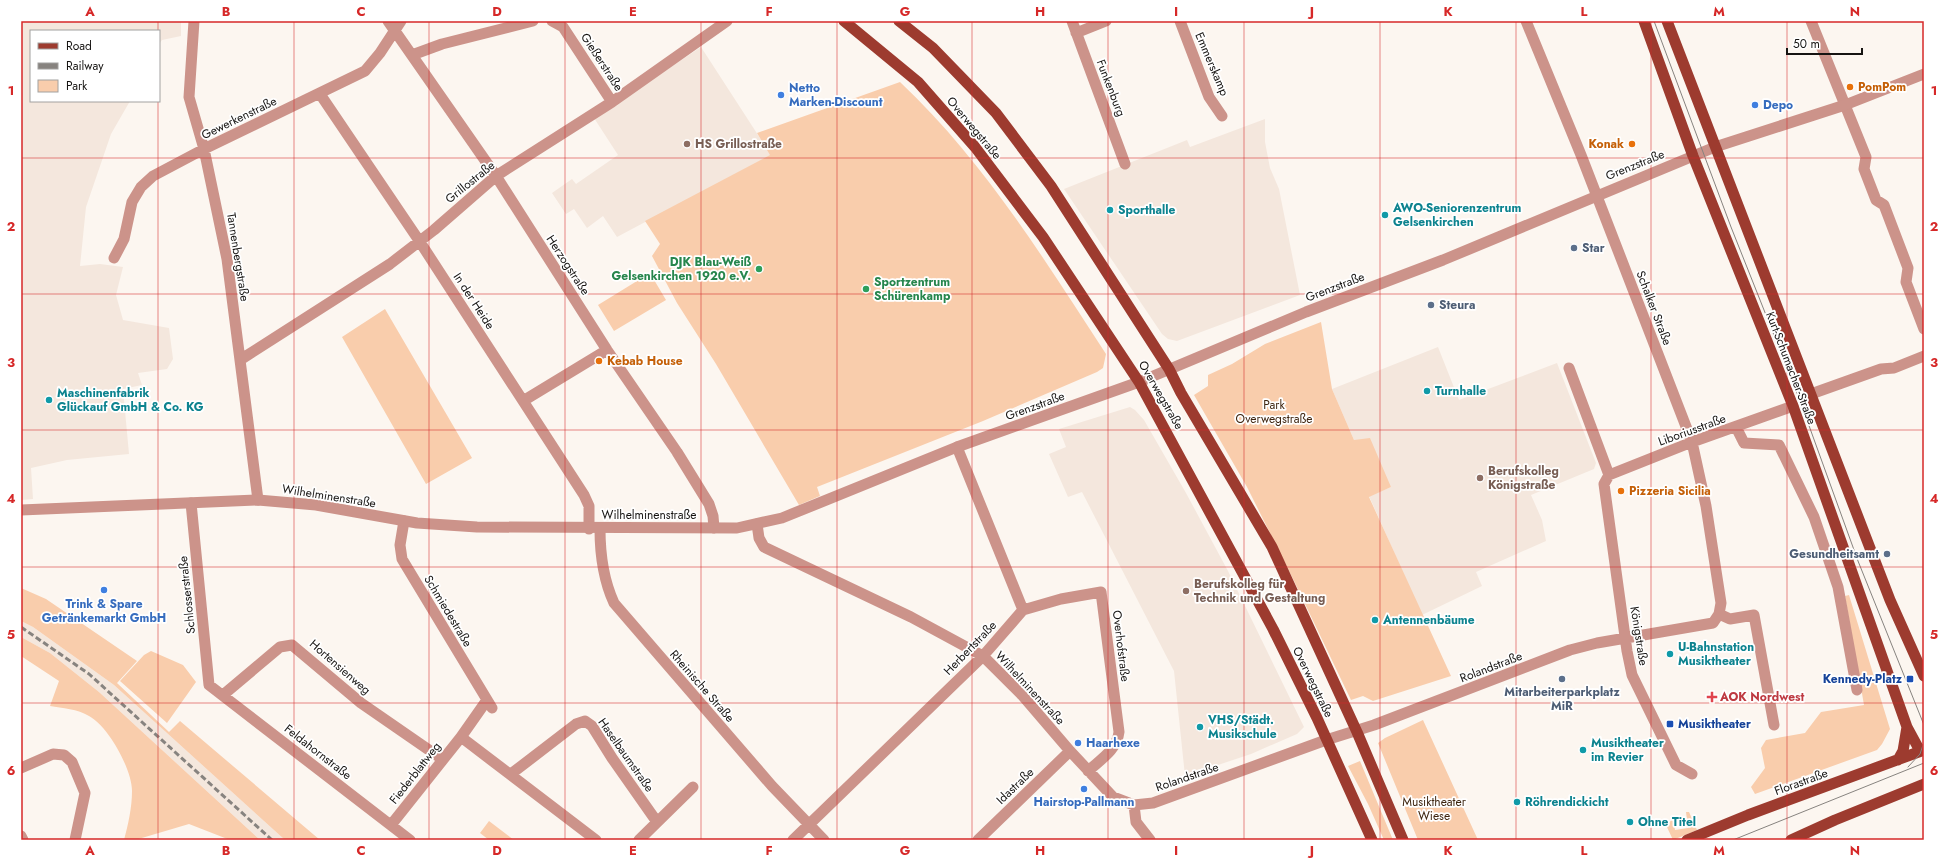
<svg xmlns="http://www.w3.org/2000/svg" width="1945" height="861" viewBox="0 0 1945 861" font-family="Jost,sans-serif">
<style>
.built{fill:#f4e7dd}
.green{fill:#f9cdac}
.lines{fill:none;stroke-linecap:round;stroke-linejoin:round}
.minor{stroke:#cc938a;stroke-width:11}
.tertiary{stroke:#cc938a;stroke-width:11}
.primary{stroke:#9d3b2f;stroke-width:11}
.tram{stroke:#87837f;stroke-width:1}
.rail{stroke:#87837f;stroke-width:3;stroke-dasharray:6 3;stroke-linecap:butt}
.grid{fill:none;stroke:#d62828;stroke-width:1;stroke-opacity:0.55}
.food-dot{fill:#e8710a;stroke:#fff;stroke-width:1.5}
.shop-dot{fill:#3f7fe0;stroke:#fff;stroke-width:1.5}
.education-dot{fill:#8d6e63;stroke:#fff;stroke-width:1.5}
.culture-dot{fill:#0f9aa8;stroke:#fff;stroke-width:1.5}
.service-dot{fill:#5c6f8a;stroke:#fff;stroke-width:1.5}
.leisure-dot{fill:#2e9e5b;stroke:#fff;stroke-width:1.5}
.transit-dot{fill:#1a4fb4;stroke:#fff;stroke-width:1.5}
.health-dot{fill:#e0444e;stroke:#fff;stroke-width:1.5}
.labels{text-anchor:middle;stroke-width:3.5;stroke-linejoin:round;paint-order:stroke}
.street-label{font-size:12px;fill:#161412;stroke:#fff}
.food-label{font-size:12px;font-weight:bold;fill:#c56008;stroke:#fff;text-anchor:start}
.shop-label{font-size:12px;font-weight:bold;fill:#366cbe;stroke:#fff;text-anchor:start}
.education-label{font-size:12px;font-weight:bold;fill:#785e54;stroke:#fff;text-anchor:start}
.culture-label{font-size:12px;font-weight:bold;fill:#0d838f;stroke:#fff;text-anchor:start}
.service-label{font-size:12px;font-weight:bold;fill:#4e5e75;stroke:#fff;text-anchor:start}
.leisure-label{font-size:12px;font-weight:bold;fill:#27864d;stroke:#fff;text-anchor:end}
.park-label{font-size:12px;fill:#3f2611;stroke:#fff}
.transit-label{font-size:12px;font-weight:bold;fill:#164399;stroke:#fff;text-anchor:end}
.health-label{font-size:12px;font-weight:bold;fill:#be3a42;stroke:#fff;text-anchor:start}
.neatline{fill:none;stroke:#d62828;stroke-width:1.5}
.grid-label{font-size:13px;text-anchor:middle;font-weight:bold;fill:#d62828}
</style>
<rect width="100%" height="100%" fill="#fcf6f0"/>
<!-- built -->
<path class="built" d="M21,21H181V36L162,40L159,44V31H31V101H130L111,134L86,207L80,266L100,264L123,267L116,295L123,320L169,328L173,359L167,369L138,373L142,385L123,389L129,454L67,460L31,468L33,499L21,500Z
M701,47L771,155L617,237L603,216L587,228L574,209L566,214L552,193L572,179L576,184L618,155L594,118Z
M1265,119V142L1270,168L1279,189L1300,295L1177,341L1168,339L1162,334L1064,189L1187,140L1190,147Z
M1438,347L1459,400L1557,363L1596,463L1594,469L1531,495L1542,520L1546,541L1476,572L1482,586L1422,615L1369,496L1391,487L1354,440L1332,389Z
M1130,407L1135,410L1144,420L1186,493L1228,571L1304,727L1297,734L1251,754L1185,776L1174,671L1082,492L1068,497L1049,454L1066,447L1059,429Z
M21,621L33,627L114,685L285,840H260L99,692L50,653L21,637Z"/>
<!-- green -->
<path class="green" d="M900,82C983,160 1044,259 1106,354L1103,368L1097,372L983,421L817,487L820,496L799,505L716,364L677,303L652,256L660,244L645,221L770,155L757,133Z
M650,273L666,300L614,331L598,305Z
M385,309L472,458L426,484L342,337Z
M1321,322L1332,389L1354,440L1370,438L1391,487L1369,497L1451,676L1373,701L1363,696L1351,700L1294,581L1247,487L1194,395L1208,386V375L1232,364L1265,344Z
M21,588L46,599L137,661L117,683L169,732L180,721L320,840H285L114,685L33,627L21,621Z
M1849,595L1890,729L1882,744L1877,750L1755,794L1751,787L1765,768L1761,748L1766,740L1805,733L1821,712L1864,705L1845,596Z
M21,637L50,653L99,692L260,840H230L189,824L135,840H124C128,825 132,808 132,791C132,769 108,726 89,716C78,709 62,708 50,706L59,681L21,656Z
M151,651L183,665L196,682L167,723L120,681L144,655Z
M1423,720L1478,840H1418L1378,743L1385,738Z
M1360,761L1393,840H1384L1368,804L1348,766Z
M1686,812H1689L1697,830L1673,840L1666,825L1673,819L1675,830L1688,828Z
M489,821L514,840H489L480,833Z"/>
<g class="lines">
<!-- minor -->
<path class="minor" d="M194,21L189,97L204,149L227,259L258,500
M388,21L496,176L607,350L677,452L709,504L713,516L714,528
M552,21L563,27L612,102
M1072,21L1125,164
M1180,21L1209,97L1222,116
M1811,21L1866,157L1864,169L1876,200L1884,205L1908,268L1906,282L1924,329
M1076,33L1106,21
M412,55L442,44L533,21
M320,94L420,242L584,495L589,506V529
M114,258L124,239L132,202L141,187L153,176L204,149L365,71L380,53L401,21
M240,360L390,264L434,230L496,176L612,102L727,21
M1569,368L1609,475
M1811,394L1881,369L1894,368L1924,356
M523,401L607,350
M1736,427L1744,443L1779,445L1814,517L1838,587L1857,690
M191,503L209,685L410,840
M404,521L400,545L402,559L492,708
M757,524L759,538L764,547L911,617L983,656L1022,695L1070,751L1113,797L1134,805L1153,803L1326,740L1374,725L1570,650L1597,643L1713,623L1719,614L1721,603L1706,506L1692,442L1581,155L1526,21
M600,529C600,555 603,579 614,603L772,786L824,840
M1023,610L1061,599L1101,592L1119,732C1117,750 1100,760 1088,771
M1719,614L1730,619L1754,615L1774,725
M223,695L280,647L292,645L361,703L442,759
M487,700L461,737L596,840
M21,768L53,754L64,755L72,762L85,793L75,840
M511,774L576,724L585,721L592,726L612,758L657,822
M1692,774L1676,765L1632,675L1627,651L1604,484L1609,475L1692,442L1793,406
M1134,805L1136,822L1150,840
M391,825L461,737
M21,836L23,840
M639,840L693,787
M793,840L983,656L1023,610L957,447
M978,840L1070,751"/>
<!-- tertiary -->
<path class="tertiary" d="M21,510L258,500L316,505L417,523L477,527L737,528L782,518L957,447L1139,382L1306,312L1443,260L1715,147L1845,105L1924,74"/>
<!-- primary -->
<path class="primary" d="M844,21L918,82L975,147L1043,237L1139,382L1273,629L1317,718L1372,840
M899,21L933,48L996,113L1051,186L1169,369L1181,393L1272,547L1357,732L1403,840
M1644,21L1693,156L1793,406L1907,727L1920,751
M1667,21L1890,600L1924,676
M1898,760L1903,751L1907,727
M1687,840L1748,815L1924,750
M1791,840L1835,820L1924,784"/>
<!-- tram -->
<path class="tram" d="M1654,21L1731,227L1799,398L1858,561L1924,725
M1908,767L1920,754L1924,742
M1733,840L1924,763"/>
<!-- rail -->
<path class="rail" d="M21,627L89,674L272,840"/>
</g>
<!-- grid -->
<path class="grid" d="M158,21V31M294,21V840M429,21V840M565,21V840M701,21V840M837,21V840M972,21V840M1108,21V840M1244,21V840M1380,21V840M1516,21V840M1651,21V840M1787,21V840M158,101V840M21,158H1924M21,294H1924M21,430H1924M21,567H1924M21,703H1924"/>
<!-- markers -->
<g class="food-dot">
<circle cx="1850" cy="87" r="4"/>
<circle cx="1632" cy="144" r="4"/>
<circle cx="599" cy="361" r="4"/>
<circle cx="1621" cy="491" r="4"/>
</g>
<g class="shop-dot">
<circle cx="781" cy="95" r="4"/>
<circle cx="1755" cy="105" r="4"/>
<circle cx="104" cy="590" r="4"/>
<circle cx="1078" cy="743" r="4"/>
<circle cx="1084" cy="789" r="4"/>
</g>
<g class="education-dot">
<circle cx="687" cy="144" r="4"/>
<circle cx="1480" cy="478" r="4"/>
<circle cx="1186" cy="591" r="4"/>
</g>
<g class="culture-dot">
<circle cx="1110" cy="210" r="4"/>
<circle cx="1385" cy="215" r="4"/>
<circle cx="1427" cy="391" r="4"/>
<circle cx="49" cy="400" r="4"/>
<circle cx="1375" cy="620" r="4"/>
<circle cx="1670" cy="654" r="4"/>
<circle cx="1200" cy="727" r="4"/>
<circle cx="1583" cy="750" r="4"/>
<circle cx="1517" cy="802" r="4"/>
<circle cx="1630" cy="822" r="4"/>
</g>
<g class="service-dot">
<circle cx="1574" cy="248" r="4"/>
<circle cx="1431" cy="305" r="4"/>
<circle cx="1887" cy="554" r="4"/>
<circle cx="1562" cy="679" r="4"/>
</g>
<g class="leisure-dot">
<circle cx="759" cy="269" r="4"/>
<circle cx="866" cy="289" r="4"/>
</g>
<g class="transit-dot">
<rect x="1906" y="675" width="8" height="8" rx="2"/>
<rect x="1666" y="720" width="8" height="8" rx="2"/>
</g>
<path class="health-dot" d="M1710 691h4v4h4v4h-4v4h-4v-4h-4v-4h4z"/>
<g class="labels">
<!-- street labels -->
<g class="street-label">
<text transform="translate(602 62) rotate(57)" y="4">Gießerstraße</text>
<text transform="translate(1212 64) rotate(67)" y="4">Emmerskamp</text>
<text transform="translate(1111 88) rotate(69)" y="4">Funkenburg</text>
<text transform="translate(239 118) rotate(-26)" y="4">Gewerkenstraße</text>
<text transform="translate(974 128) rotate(50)" y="4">Overwegstraße</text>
<text transform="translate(1635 165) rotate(-22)" y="4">Grenzstraße</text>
<text transform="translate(470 182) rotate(-39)" y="4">Grillostraße</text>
<text transform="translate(238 257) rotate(81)" y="4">Tannenbergstraße</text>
<text transform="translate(568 265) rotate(57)" y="4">Herzogstraße</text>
<text transform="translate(1335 287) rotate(-21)" y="4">Grenzstraße</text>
<text transform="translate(474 301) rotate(57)" y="4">In der Heide</text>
<text transform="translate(1654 308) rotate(69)" y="4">Schalker Straße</text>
<text transform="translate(1791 368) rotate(69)" y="4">Kurt-Schumacher-Straße</text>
<text transform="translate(1161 395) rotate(60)" y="4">Overwegstraße</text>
<text transform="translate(1035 406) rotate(-20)" y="4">Grenzstraße</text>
<text transform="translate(1692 430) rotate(-20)" y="4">Liboriusstraße</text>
<text transform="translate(329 496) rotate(9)" y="4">Wilhelminenstraße</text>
<text x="649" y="519">Wilhelminenstraße</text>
<text transform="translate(187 595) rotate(-96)" y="4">Schlosserstraße</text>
<text transform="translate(448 611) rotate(59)" y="4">Schmiedestraße</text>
<text transform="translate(1639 636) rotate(81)" y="4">Königstraße</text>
<text transform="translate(1121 646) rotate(83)" y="4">Overhofstraße</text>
<text transform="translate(970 648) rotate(-46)" y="4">Herbertstraße</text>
<text transform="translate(340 667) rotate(41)" y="4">Hortensienweg</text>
<text transform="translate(1491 667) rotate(-21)" y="4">Rolandstraße</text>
<text transform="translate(1313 682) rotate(64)" y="4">Overwegstraße</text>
<text transform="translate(702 686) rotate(49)" y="4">Rheinische Straße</text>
<text transform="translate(1030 688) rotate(47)" y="4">Wilhelminenstraße</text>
<text transform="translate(318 752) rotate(38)" y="4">Feldahornstraße</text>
<text transform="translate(626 755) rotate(55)" y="4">Haselbaumstraße</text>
<text transform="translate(415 773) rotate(-52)" y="4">Fiederblattweg</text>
<text transform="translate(1187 777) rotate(-19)" y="4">Rolandstraße</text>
<text transform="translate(1801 782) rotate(-20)" y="4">Florastraße</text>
<text transform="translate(1015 786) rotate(-44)" y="4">Idastraße</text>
</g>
<!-- food labels -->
<g class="food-label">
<text x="1858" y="91">PomPom</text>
<text x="1624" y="148" text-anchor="end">Konak</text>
<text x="607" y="365">Kebab House</text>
<text x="1629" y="495">Pizzeria Sicilia</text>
</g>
<!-- shop labels -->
<g class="shop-label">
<text x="789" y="92">Netto<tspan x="789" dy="14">Marken-Discount</tspan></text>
<text x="1763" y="109">Depo</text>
<text x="104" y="608" text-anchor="middle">Trink &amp; Spare<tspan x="104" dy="14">Getränkemarkt GmbH</tspan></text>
<text x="1086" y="747">Haarhexe</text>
<text x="1084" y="806" text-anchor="middle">Hairstop-Pallmann</text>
</g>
<!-- education labels -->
<g class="education-label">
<text x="695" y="148">HS Grillostraße</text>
<text x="1488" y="475">Berufskolleg<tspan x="1488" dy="14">Königstraße</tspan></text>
<text x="1194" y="588">Berufskolleg für<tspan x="1194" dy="14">Technik und Gestaltung</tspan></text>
</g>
<!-- culture labels -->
<g class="culture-label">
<text x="1393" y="212">AWO-Seniorenzentrum<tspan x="1393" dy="14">Gelsenkirchen</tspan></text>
<text x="1118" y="214">Sporthalle</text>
<text x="1435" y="395">Turnhalle</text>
<text x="57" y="397">Maschinenfabrik<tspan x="57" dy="14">Glückauf GmbH &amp; Co. KG</tspan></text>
<text x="1383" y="624">Antennenbäume</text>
<text x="1678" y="651">U-Bahnstation<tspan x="1678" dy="14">Musiktheater</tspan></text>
<text x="1208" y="724">VHS/Städt.<tspan x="1208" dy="14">Musikschule</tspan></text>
<text x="1591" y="747">Musiktheater<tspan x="1591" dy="14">im Revier</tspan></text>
<text x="1525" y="806">Röhrendickicht</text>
<text x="1638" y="826">Ohne Titel</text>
</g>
<!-- service labels -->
<g class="service-label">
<text x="1582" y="252">Star</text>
<text x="1439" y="309">Steura</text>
<text x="1879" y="558" text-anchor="end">Gesundheitsamt</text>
<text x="1562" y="696" text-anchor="middle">Mitarbeiterparkplatz<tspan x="1562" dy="14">MiR</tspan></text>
</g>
<!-- leisure labels -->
<g class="leisure-label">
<text x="751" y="266">DJK Blau-Weiß<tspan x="751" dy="14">Gelsenkirchen 1920 e.V.</tspan></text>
<text x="874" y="286" text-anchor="start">Sportzentrum<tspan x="874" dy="14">Schürenkamp</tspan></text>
</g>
<!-- park labels -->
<g class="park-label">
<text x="1274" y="409">Park<tspan x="1274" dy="14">Overwegstraße</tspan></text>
<text x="1434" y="806">Musiktheater<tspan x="1434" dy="14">Wiese</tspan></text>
</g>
<!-- transit labels -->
<g class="transit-label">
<text x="1902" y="683">Kennedy-Platz</text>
<text x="1678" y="728" text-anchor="start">Musiktheater</text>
</g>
<!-- health labels -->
<g class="health-label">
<text x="1720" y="701">AOK Nordwest</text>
</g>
</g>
<!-- border -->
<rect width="1945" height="861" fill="none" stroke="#ffffff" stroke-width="44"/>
<!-- legend -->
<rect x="30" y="30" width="130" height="72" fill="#ffffff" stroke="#a2a1a0"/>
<rect x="38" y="43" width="20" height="6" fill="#9d3b2f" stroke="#a2a1a0"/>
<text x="66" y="50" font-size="12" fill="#161412">Road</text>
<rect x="38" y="63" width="20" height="6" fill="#87837f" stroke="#a2a1a0"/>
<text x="66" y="70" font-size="12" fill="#161412">Railway</text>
<rect x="38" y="80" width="20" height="12" fill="#f9cdac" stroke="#a2a1a0"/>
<text x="66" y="90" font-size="12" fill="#161412">Park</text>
<!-- scale -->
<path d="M1787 48v6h75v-6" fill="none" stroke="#161412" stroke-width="2"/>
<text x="1793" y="48" font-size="12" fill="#161412" stroke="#ffffff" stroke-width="3" paint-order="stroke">50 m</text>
<rect x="22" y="22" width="1901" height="817" class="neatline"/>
<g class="grid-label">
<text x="90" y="16">A</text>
<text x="226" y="16">B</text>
<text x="361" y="16">C</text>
<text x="497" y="16">D</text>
<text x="633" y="16">E</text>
<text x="769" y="16">F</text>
<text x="905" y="16">G</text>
<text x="1040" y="16">H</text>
<text x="1176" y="16">I</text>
<text x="1312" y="16">J</text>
<text x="1448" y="16">K</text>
<text x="1584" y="16">L</text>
<text x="1719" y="16">M</text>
<text x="1855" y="16">N</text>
<text x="11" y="95">1</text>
<text x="1934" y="95">1</text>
<text x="11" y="231">2</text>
<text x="1934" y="231">2</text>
<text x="11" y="367">3</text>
<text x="1934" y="367">3</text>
<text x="11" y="503">4</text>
<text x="1934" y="503">4</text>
<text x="11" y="639">5</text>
<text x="1934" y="639">5</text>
<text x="11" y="775">6</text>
<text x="1934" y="775">6</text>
<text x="90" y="855">A</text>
<text x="226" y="855">B</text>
<text x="361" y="855">C</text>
<text x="497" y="855">D</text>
<text x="633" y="855">E</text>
<text x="769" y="855">F</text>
<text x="905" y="855">G</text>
<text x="1040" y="855">H</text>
<text x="1176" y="855">I</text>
<text x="1312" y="855">J</text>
<text x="1448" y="855">K</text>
<text x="1584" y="855">L</text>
<text x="1719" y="855">M</text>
<text x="1855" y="855">N</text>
</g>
</svg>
